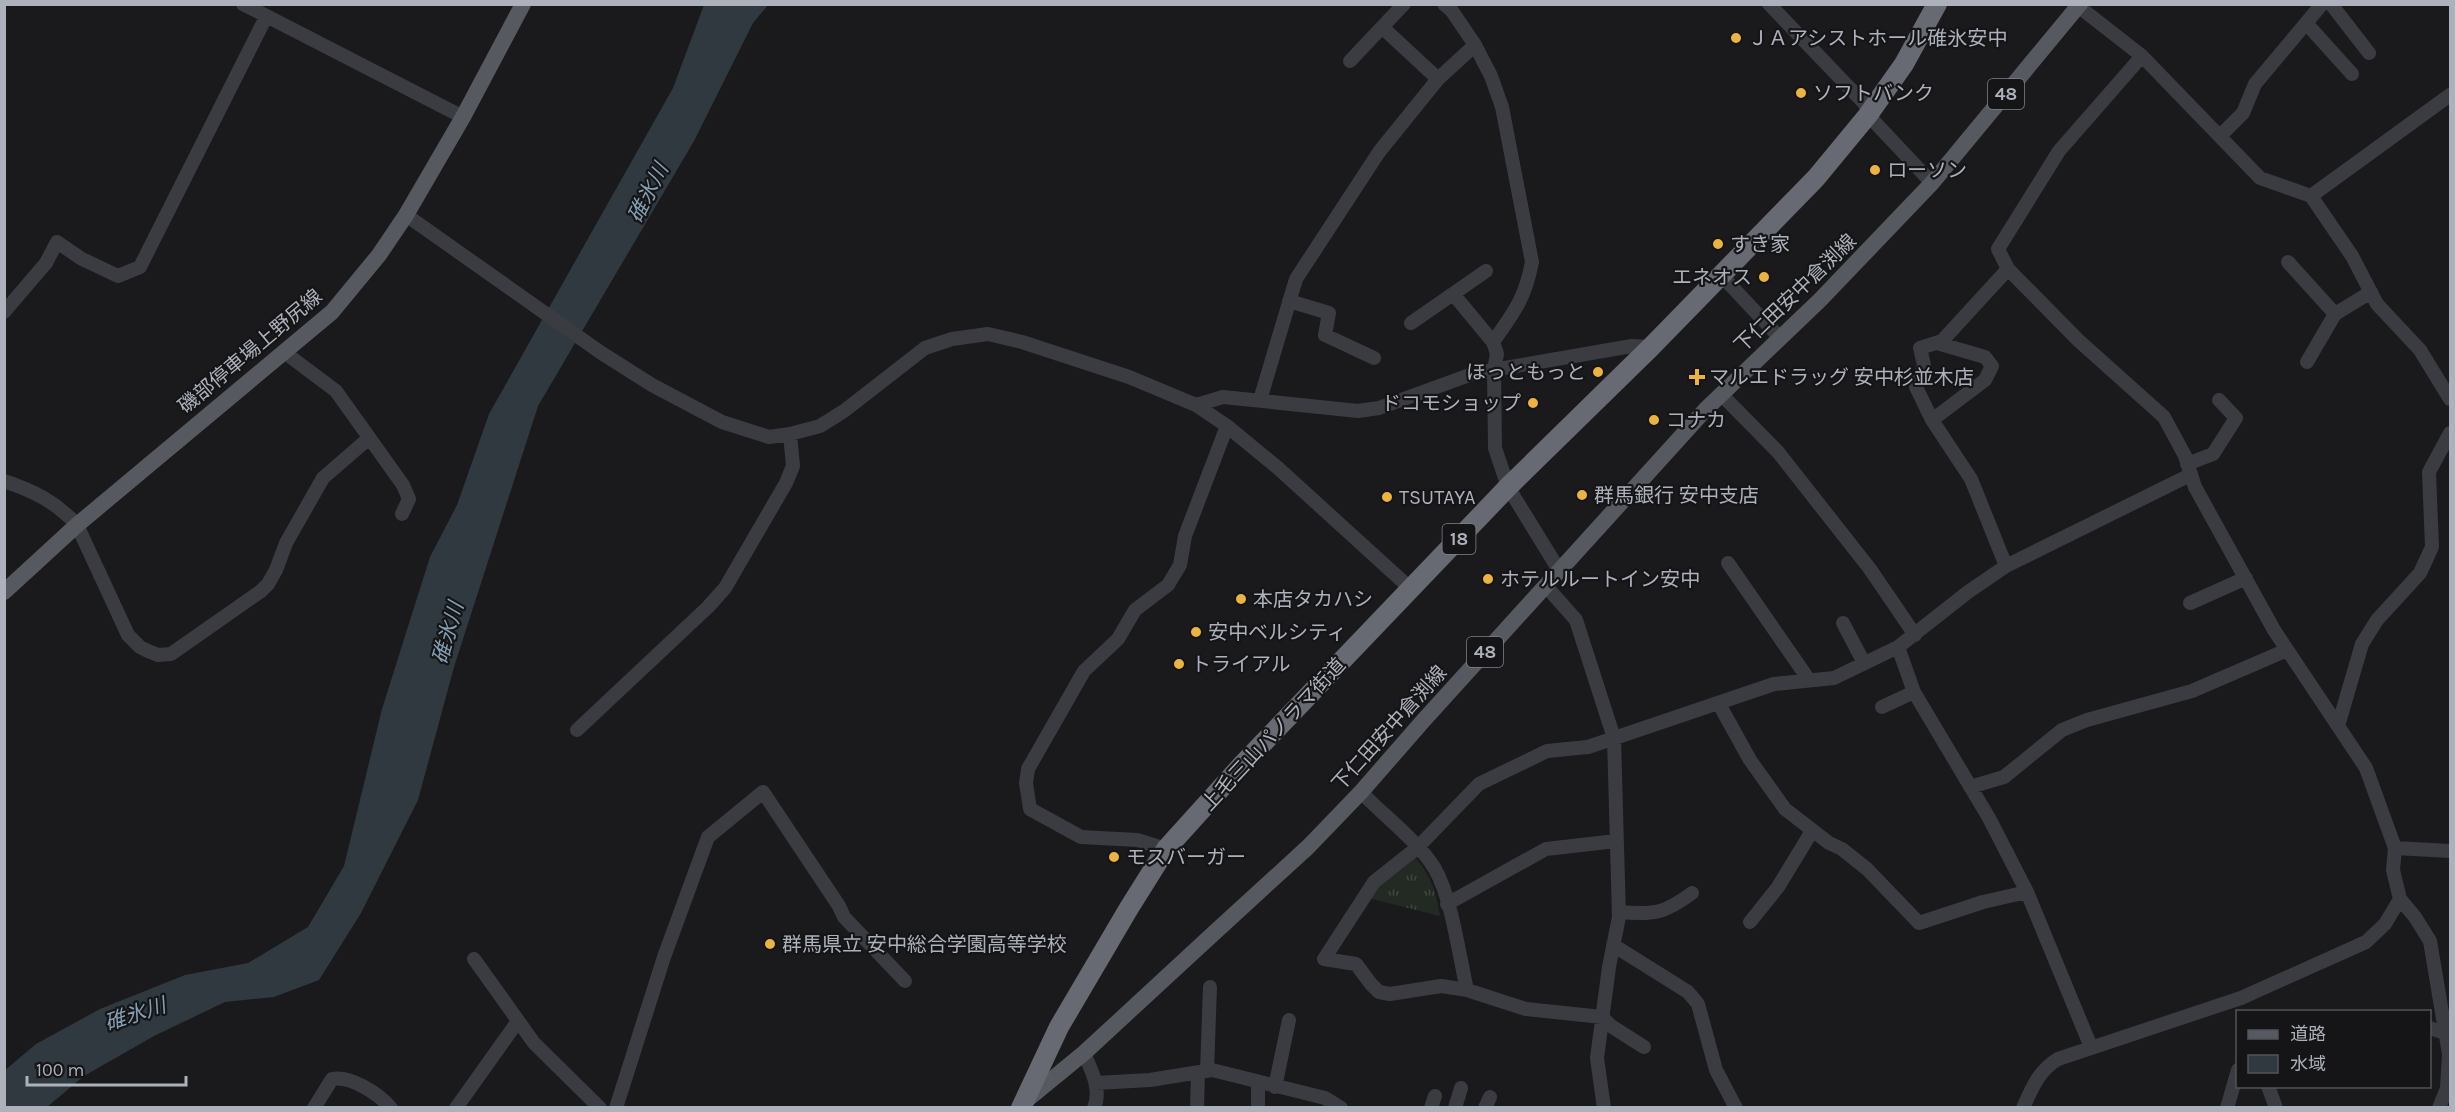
<svg xmlns="http://www.w3.org/2000/svg" width="2455" height="1112" viewBox="0 0 2455 1112" font-family="Karla,'Noto Sans JP',sans-serif">
<style>
.park{fill:url(#park-tufts)}
.water{fill:#303940}
.lines{fill:none;stroke-linecap:round;stroke-linejoin:round}
.minor{stroke:#3b3c41;stroke-width:14}
.major{stroke:#575960;stroke-width:16}
.highway{stroke:#676a72;stroke-width:20}
.poi-dot{fill:#edb341;stroke:#151517;stroke-width:2}
.labels{text-anchor:middle;stroke-width:4.5;stroke-linejoin:round;paint-order:stroke}
.shield{fill:#151517;stroke:#7f828a;stroke-width:1.5}
.shield-label{font-size:18px;font-weight:bold;fill:#adb1bb}
.poi-label{font-size:20px;fill:#adb1bb;stroke:#151517;text-anchor:start}
.street-label{font-size:20px;fill:#adb1bb;stroke:#151517}
.water-label{font-size:21px;font-style:italic;fill:#859fb4;stroke:#151517}
</style>
<defs>
<pattern id="park-tufts" width="24" height="20" patternUnits="userSpaceOnUse" patternTransform="scale(1.5)"><rect width="24" height="20" fill="#222a23"/><path d="M3 7l-1-3M5 7V3M7 7l1-3M15 17l-1-3M17 17v-4M19 17l1-3" fill="none" stroke="#3f4641"/></pattern>
</defs>
<rect width="100%" height="100%" fill="#1a1a1c"/>
<!-- park -->
<path class="park" d="M1414,856C1432,877 1435,890 1440,916L1368,898L1377,884Z"/>
<!-- water -->
<path class="water" d="M704,5H768L753,23L694,141L538,406L454,667L418,800L361,913L319,980L274,997L225,1002L154,1036L84,1076L47,1107H5L4,1071L36,1044L100,1009L185,975L248,963L308,927L344,866L382,709L430,557L457,505L489,414L673,88Z"/>
<g class="lines">
<!-- minor -->
<path class="minor" d="M243,4L463,117
M1444,4L1452,11L1475,45L1491,76L1502,107L1532,262C1525,299 1514,312 1493,342L1497,354L1494,370L1495,448L1508,487L1559,570
M1769,4L1865,104L1868,115L1932,183
M2331,4L2369,53
M2078,6L2142,56L2260,178L2311,196L2352,256L2377,304L2420,350L2450,399
M2306,23L2352,74
M1382,27L1438,79
M1350,61L1404,4
M2220,136L2243,113L2255,84L2322,4
M2311,196L2450,95
M406,215L600,352L652,385L722,422L769,437L790,434L820,426L844,411L925,348L952,339L988,334L1022,342L1129,377L1196,405L1227,426L1278,468L1411,589
M2288,262L2335,314
M1721,275L1780,338
M1454,295L1493,342
M1289,301L1329,313L1325,335L1374,358
M4,312L46,263L57,242L82,259L118,276L140,267L266,17
M1411,323L1486,271
M1937,343L1985,357L1992,366L1985,380L1932,420L1916,387L1924,365L1920,348L1942,341L2008,269
M284,352L336,391L403,485L409,499L402,514
M2307,362L2335,314L2371,292
M1721,394L1778,452L1870,569L1915,635
M1260,400L1296,279L1379,152L1438,79L1475,45
M1196,405L1223,397L1358,411L1379,408L1475,373L1632,346L1651,347
M1932,420L1971,479L2006,566
M2187,464L2213,454L2236,418L2219,400
M4,481C34,491 56,502 77,525L128,635L140,647L148,651L158,655L171,654L261,591L268,584L276,570L286,543L323,478L368,439
M1728,563L1809,680
M1545,585L1576,620L1614,738L1619,917L1609,967L1597,1058L1604,1108
M2190,603L2246,578
M1843,623L1864,663
M1898,647L1914,692L1989,818L2027,892L2091,1047
M1719,704L1750,760L1785,809L1829,843L1842,849L1867,869L1919,923L1983,902L2027,892
M1882,707L1914,692
M2338,726L2362,644L2377,620L2420,573L2432,547L2429,472L2450,433
M577,730L708,607L725,588L786,483L793,466L790,434
M1970,787L2004,777L2062,730L2087,720L2192,691L2287,650
M1361,792C1384,816 1418,841 1435,869C1452,899 1459,955 1467,990
M2395,848L2450,851
M1166,849L1137,840L1081,837L1030,809L1026,783L1028,769L1084,671L1118,639L1135,610L1168,585L1180,565L1185,536L1227,426
M2400,899L2415,917L2430,941L2449,1054L2447,1088L2439,1108
M1447,904L1546,849L1616,841
M1619,912C1653,915 1664,914 1692,893
M1750,922L1778,887L1812,831
M1613,945L1688,992L1698,1004L1716,1070L1736,1108
M474,959L534,1043L600,1108
M2430,1028L2450,1035
M1644,1047L1611,1026L1602,1017L1526,1009L1467,990L1441,986L1390,994L1379,992L1371,984L1356,964L1324,959L1374,882L1418,847L1479,784L1547,751L1588,747L1774,684L1834,678L1898,647L1968,592L2006,566L2190,475
M1084,1053C1091,1070 1102,1089 1094,1108
M1207,1071L1210,987
M1096,1083L1150,1080L1212,1070L1325,1098L1341,1108
M2268,1086L2276,1108
M1275,1087L1289,1020
M314,1108L332,1079C350,1075 379,1094 391,1108
M456,1108L518,1021
M616,1108L664,957L708,837L763,792L839,906L844,917L905,981
M1197,1108L1198,1073
M1258,1108V1082
M1431,1108L1435,1096
M1455,1108L1461,1088
M1485,1108L1490,1097
M2023,1108C2032,1088 2039,1070 2058,1059L2241,998L2366,942L2385,924L2400,899L2393,870L2395,848L2366,768L2274,630L2195,487L2185,456L2164,417L2078,340L2008,269L1998,249L2059,151L2142,56
M2227,1108L2238,1070"/>
<!-- major -->
<path class="major" d="M4,592L77,525L332,312L379,255L406,215L463,117L523,4
M1023,1103L1084,1053L1214,933L1308,847L1361,792L1423,721L1706,409L1820,300L1932,183L2080,4"/>
<!-- highway -->
<path class="highway" d="M1021,1108L1059,1027L1129,908L1166,849L1241,766L1508,487L1651,347L1816,178L1868,115L1904,64L1937,4"/>
</g>
<!-- markers -->
<g class="poi-dot">
<circle cx="1736" cy="38" r="6"/>
<circle cx="1801" cy="93" r="6"/>
<circle cx="1875" cy="170" r="6"/>
<circle cx="1718" cy="244" r="6"/>
<circle cx="1764" cy="277" r="6"/>
<circle cx="1598" cy="372" r="6"/>
<path d="M1694 368h6v6h6v6h-6v6h-6v-6h-6v-6h6z"/>
<circle cx="1533" cy="403" r="6"/>
<circle cx="1654" cy="420" r="6"/>
<circle cx="1582" cy="495" r="6"/>
<circle cx="1387" cy="497" r="6"/>
<circle cx="1488" cy="579" r="6"/>
<circle cx="1241" cy="599" r="6"/>
<circle cx="1196" cy="632" r="6"/>
<circle cx="1179" cy="664" r="6"/>
<circle cx="1114" cy="857" r="6"/>
<circle cx="770" cy="944" r="6"/>
</g>
<g class="labels">
<!-- shield labels -->
<g class="shield">
<rect x="1988" y="79" width="36" height="30" rx="4.5"/>
<rect x="1442.5" y="524" width="33" height="30" rx="4.5"/>
<rect x="1467" y="637" width="36" height="30" rx="4.5"/>
</g>
<g class="shield-label">
<text x="2006" y="100">48</text>
<text x="1459" y="545">18</text>
<text x="1485" y="658">48</text>
</g>
<!-- poi labels -->
<g class="poi-label">
<text x="1748" y="45">ＪＡアシストホール碓氷安中</text>
<text x="1813" y="100">ソフトバンク</text>
<text x="1887" y="177">ローソン</text>
<text x="1730" y="251">すき家</text>
<text x="1752" y="284" text-anchor="end">エネオス</text>
<text x="1586" y="379" text-anchor="end">ほっともっと</text>
<text x="1709" y="384">マルエドラッグ 安中杉並木店</text>
<text x="1521" y="410" text-anchor="end">ドコモショップ</text>
<text x="1666" y="427">コナカ</text>
<text x="1594" y="502">群馬銀行 安中支店</text>
<text x="1399" y="504">TSUTAYA</text>
<text x="1500" y="586">ホテルルートイン安中</text>
<text x="1253" y="606">本店タカハシ</text>
<text x="1208" y="639">安中ベルシティ</text>
<text x="1191" y="671">トライアル</text>
<text x="1126" y="864">モスバーガー</text>
<text x="782" y="951">群馬県立 安中総合学園高等学校</text>
</g>
<!-- street labels -->
<g class="street-label">
<text transform="translate(1795 293) rotate(-44)" y="7">下仁田安中倉渕線</text>
<text transform="translate(250 351) rotate(-40)" y="7">磯部停車場上野尻線</text>
<text transform="translate(1389 728) rotate(-48)" y="7">下仁田安中倉渕線</text>
<text transform="translate(1273 734) rotate(-47)" y="7">上毛三山パノラマ街道</text>
</g>
<!-- water labels -->
<g class="water-label">
<text transform="translate(648 193) rotate(-63)" y="7">碓氷川</text>
<text transform="translate(448 633) rotate(-74)" y="7">碓氷川</text>
<text transform="translate(135 1014) rotate(-18)" y="7">碓氷川</text>
</g>
</g>
<!-- border -->
<rect width="2455" height="1112" fill="none" stroke="#adb1bb" stroke-width="12"/>
<!-- legend -->
<rect x="2236" y="1010" width="195" height="78" fill="#151517" stroke="#525359" stroke-width="1.5"/>
<rect x="2248" y="1030" width="30" height="9" fill="#575960" stroke="#525359" stroke-width="1.5"/>
<text x="2290" y="1040" font-size="18" fill="#adb1bb">道路</text>
<rect x="2248" y="1055" width="30" height="18" fill="#303940" stroke="#525359" stroke-width="1.5"/>
<text x="2290" y="1070" font-size="18" fill="#adb1bb">水域</text>
<!-- scale -->
<path d="M27 1076v9h159v-9" fill="none" stroke="#adb1bb" stroke-width="3"/>
<text x="36" y="1076" font-size="18" fill="#adb1bb" stroke="#151517" stroke-width="4.5" paint-order="stroke">100 m</text>
</svg>
